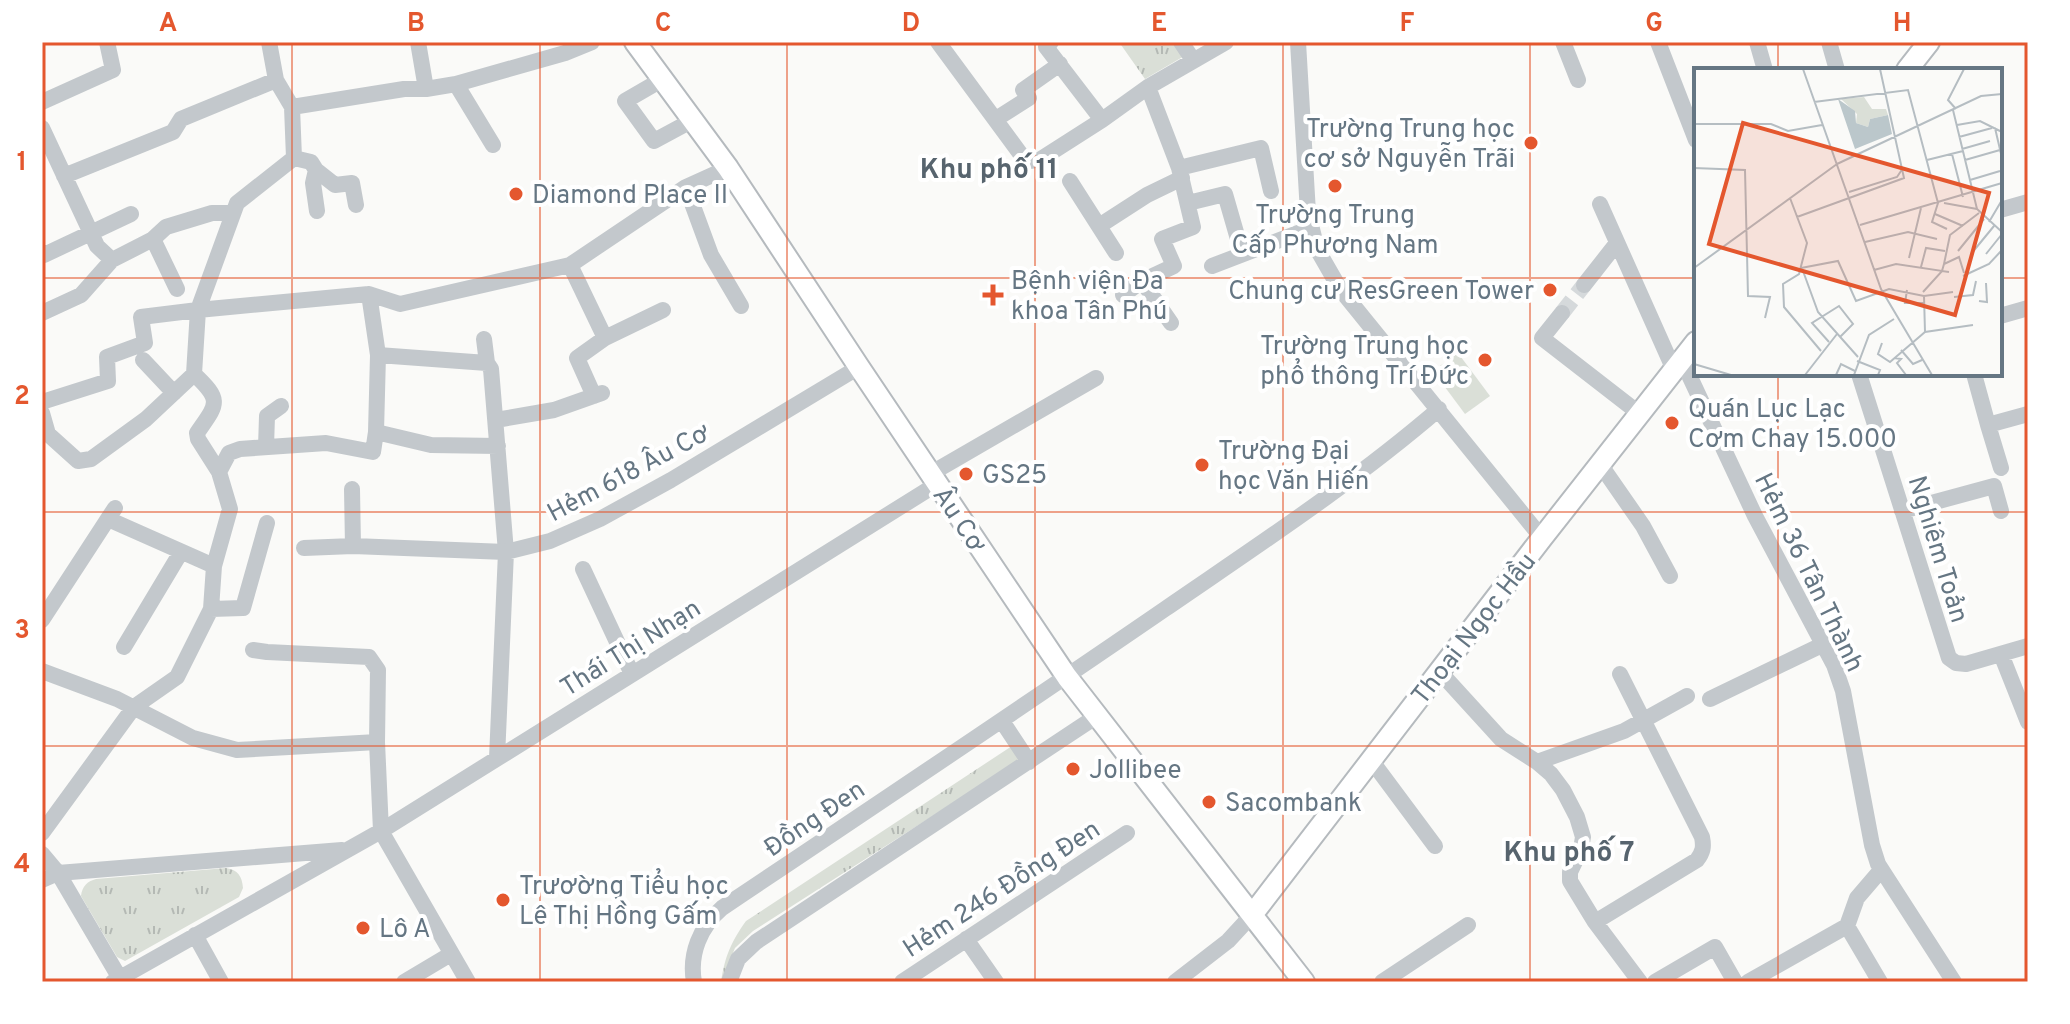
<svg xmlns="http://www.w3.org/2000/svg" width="2070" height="1024" viewBox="0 0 2070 1024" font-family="Overpass,sans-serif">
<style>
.grass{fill:url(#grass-tufts)}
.garden{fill:#dadfd7}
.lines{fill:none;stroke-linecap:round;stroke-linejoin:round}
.minor-tunnel{stroke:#d5d9db;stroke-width:16;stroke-dasharray:16 8;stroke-linecap:butt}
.major-casing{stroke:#b5babe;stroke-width:24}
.minor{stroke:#c3c8cc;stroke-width:16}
.major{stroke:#fff;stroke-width:20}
.grid{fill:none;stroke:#e4572e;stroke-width:2;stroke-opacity:0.55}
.poi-dot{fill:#e4572e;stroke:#fff;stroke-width:3}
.labels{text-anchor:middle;stroke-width:8;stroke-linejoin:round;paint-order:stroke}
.poi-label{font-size:26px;fill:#657683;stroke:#fff;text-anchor:start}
.street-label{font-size:26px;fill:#657683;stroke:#fff}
.neighbourhood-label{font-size:28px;font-weight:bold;fill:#57646e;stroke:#fff}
.inset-road{fill:none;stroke:#b5bdc2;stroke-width:2}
.view{fill:#e4572e;fill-opacity:0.15;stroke:#e4572e;stroke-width:4}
.inset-edge{fill:none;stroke:#657683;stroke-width:4}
.neatline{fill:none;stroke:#e4572e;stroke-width:3}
.grid-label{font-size:26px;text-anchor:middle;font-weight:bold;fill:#e4572e}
</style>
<defs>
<pattern id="grass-tufts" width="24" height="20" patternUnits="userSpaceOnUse" patternTransform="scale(2)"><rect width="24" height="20" fill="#dadfd7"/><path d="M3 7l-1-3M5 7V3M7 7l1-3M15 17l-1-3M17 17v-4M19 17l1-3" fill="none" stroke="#b4b9b4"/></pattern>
</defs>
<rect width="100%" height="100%" fill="#fafaf8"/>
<!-- grass -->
<path class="grass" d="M1119,42H1177L1186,55L1145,79Z
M1015,744L1023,758L753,931L735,948L721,982C725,956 731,942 746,921Z
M226,868C238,870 242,876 243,888L239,897L125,961L117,957L81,896C82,886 88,881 96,879Z"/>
<!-- garden -->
<path class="garden" d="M1458,353L1490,396L1465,414L1433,371Z"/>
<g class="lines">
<!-- minor-tunnel -->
<path class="minor-tunnel" d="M1562,313L1584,285"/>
<defs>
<path id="major" d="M635,42L728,168L859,367L1067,677L1304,982
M1907,70L1929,42
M1252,915L1542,538L1696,342"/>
</defs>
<!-- major casing -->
<use href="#major" class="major-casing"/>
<!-- minor -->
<path class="minor" d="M269,42L276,80
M418,42L426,89
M938,42L1022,156L1031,161L1041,159L1102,120L1148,87L1226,42
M1051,42L1046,47L1102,120
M1181,42L1193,60
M1298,42L1308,213L1317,249L1340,289L1542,538
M1563,42L1578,80
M1658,42L1696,140
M1757,42L1765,70
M1829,42L1837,70
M663,79L625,101L654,141L693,120
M456,84L493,145
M42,102L113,70L107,42
M996,119L1029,98L1023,90L1060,64
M42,128L97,246L112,260L81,295L42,313
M294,158L311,162L316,170L335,185L352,183L356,205
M1179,168L1261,148L1271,191
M316,170L313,183L317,211
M64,176L173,132L181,119L276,80L292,107L404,89H426L456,84L565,53L592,42
M1070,181L1116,253
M686,187L711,255L741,306
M1188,203L1225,194L1242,253
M1600,204L1674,370
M2000,210L2028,202
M1099,226L1147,195L1182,178
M153,239L177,289
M42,252L44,255L131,214
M112,260L153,239L166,227L212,213H233
M570,265L605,338L663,310
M1212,266L1311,228
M1142,281L1171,323
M1584,285L1617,243
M1123,295L1142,281L1174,266L1162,239L1193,227L1179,168L1148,87
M1562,313L1542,338L1640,414
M2000,316L2028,308
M484,339L487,363L491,369L506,552L497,758
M378,355L487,363
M143,360L174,393
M1682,360L1755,516L1834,665L1843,691L1872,845L1878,864L1954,982
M1859,374L1949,658L1956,663L1966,664L2028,646
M1974,374L1988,425L2028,414
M594,396L577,358L605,338
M42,402L108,381L107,357L145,343L141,317L198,310L237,203L294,158L292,107
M42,413L48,434L78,461L91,459L146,419L194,374L198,310L369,294L400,304L570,265L686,187L728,168
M496,420L554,410L602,393
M1988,425L2001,468
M376,432L431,445L498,446
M266,447L267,416L281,406
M1600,464L1643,526L1670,576
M219,472L229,453L240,449L326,443L373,452L376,432L378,355L369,294
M930,474L1096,378
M352,489L353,546
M1902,511L1994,486L2001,511
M108,519L214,566
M304,548L353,546L506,552L550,541L600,519L671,480L859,367
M583,569L632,674
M211,609L243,608L267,523
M42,620L115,508
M124,647L181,552
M253,650L267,652L369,657L378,670L377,742L381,831L468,982
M2001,654L2028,722
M42,671L117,699L193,738L237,750L377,742
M1439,671L1501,739L1537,762L1551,774L1563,790L1577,817L1583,837L1581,849L1570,872V881L1595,922L1640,982
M1710,699L1824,644
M1002,721L1029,762
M1371,760L1435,846
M1537,762L1624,731L1687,696
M42,833L134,707L177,677L211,609L214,566L230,509L219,472L198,439L197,433C217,404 223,401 194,374
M42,854L58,873L122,982
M42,880L58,873L342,850
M1595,922L1697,860C1703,852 1704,847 1702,837L1620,674
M195,935L221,982
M966,939L996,982
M113,982L381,831L937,484
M404,982L451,954
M694,982C689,954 700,927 722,908C870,809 1018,710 1165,609C1258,545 1353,483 1439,409
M729,982L738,959L756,942L1097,716
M902,982L1127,833
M1175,982L1228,941L1252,915
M1382,982L1468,925
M1655,982L1715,947L1735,982
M1748,982L1847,926
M1880,982L1847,926L1857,898L1881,870"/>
<!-- major -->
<use href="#major" class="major"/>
</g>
<!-- grid -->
<path class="grid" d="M292,42V982M540,42V982M787,42V982M1035,42V982M1283,42V982M1530,42V982M1778,42V70M42,278H1696M2000,278H2028M1778,374V982M42,512H2028M42,746H2028"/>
<!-- markers -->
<g class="poi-dot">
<circle cx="1531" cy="143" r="8"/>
<circle cx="1335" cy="186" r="8"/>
<circle cx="516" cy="194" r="8"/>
<circle cx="1550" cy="290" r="8"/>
<path d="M989 283h8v8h8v8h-8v8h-8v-8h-8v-8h8z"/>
<circle cx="1485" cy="360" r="8"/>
<circle cx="1672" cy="423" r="8"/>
<circle cx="1202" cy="465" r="8"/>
<circle cx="966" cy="474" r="8"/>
<circle cx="1073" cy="769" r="8"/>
<circle cx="1209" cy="802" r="8"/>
<circle cx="503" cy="900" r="8"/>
<circle cx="363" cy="928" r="8"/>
</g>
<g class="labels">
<!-- poi labels -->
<g class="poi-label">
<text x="1515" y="137" text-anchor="end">Trường Trung học<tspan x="1515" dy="30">cơ sở Nguyễn Trãi</tspan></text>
<text x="532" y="203">Diamond Place II</text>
<text x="1335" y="223" text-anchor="middle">Trường Trung<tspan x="1335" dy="30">Cấp Phương Nam</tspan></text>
<text x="1011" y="289">Bệnh viện Đa<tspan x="1011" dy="30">khoa Tân Phú</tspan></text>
<text x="1534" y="299" text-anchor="end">Chung cư ResGreen Tower</text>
<text x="1469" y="354" text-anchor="end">Trường Trung học<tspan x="1469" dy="30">phổ thông Trí Đức</tspan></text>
<text x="1688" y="417">Quán Lục Lạc<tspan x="1688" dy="30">Cơm Chay 15.000</tspan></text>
<text x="1218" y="459">Trường Đại<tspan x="1218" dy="30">học Văn Hiến</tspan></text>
<text x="982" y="483">GS25</text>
<text x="1089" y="778">Jollibee</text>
<text x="1225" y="811">Sacombank</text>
<text x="519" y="894">Trươờng Tiểu học<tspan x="519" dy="30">Lê Thị Hồng Gấm</tspan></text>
<text x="379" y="937">Lô A</text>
</g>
<!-- street labels -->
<g class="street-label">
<text transform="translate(628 472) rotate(-28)" y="9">Hẻm 618 Âu Cơ</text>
<text transform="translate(960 519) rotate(56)" y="9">Âu Cơ</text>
<text transform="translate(1939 549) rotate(73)" y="9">Nghiêm Toản</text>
<text transform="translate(1810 572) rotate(64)" y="9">Hẻm 36 Tân Thành</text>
<text transform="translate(1473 628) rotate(-52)" y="9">Thoại Ngọc Hầu</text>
<text transform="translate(630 647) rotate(-32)" y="9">Thái Thị Nhạn</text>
<text transform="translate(814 818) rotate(-34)" y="9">Đồng Đen</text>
<text transform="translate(1001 888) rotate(-33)" y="9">Hẻm 246 Đồng Đen</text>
</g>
<!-- neighbourhood labels -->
<g class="neighbourhood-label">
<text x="989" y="178">Khu phố 11</text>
<text x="1569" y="861">Khu phố 7</text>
</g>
</g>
<!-- overview -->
<g transform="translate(1694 68)">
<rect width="308" height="308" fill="#fafaf8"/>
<path d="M170,29L178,41H192L194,47L176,51L174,59L162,55L163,46L147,31Z" fill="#dadfd7"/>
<path d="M144,31L161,43L162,55L174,59L176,51L194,47L198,66L161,81Z" fill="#bbc7cb"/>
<path class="inset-road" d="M109,1L187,221L238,307M120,34L214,22L244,135L238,154L253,161M262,41L254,32L270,1M259,42L283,141L308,164M0,56H77L94,63L128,57M263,57L286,53L308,64M301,60L308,90M265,69L298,60M268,81L296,73M258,86L269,129M233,92L269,83M271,92L306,82M143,96L287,28L308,26M0,100L51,102L54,228L76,229L71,250M276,112L306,103M155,124L203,109L209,100M96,130L113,175L105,206L89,216L90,239L127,283M250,135L283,141M241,146L269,158M103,149L210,110L186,1M295,154L308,132M166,157L308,115M171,174L214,164L243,171M264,183L290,151M277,186L300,158M292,186L308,166M215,190L227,140M250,196L256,167L285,145M227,199L232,180L251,183M0,200L143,96M107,200L144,193L162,233L195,221L230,228L259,224M180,202L202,196L248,203L250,196L265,189L270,205M109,203L124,244L164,289M269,208L295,196L308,182M213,222L211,235H230M229,224L248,203L255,204M230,228L231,264M260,229L279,227L282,213M285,233L293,234L292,215M135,274L118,255L145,238L159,256L146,269M188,275L184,286L196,294L231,264L279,257M207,282L219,296L228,292M200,290L207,291L203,295L212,307M163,293L186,302L184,307M0,296L37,307M111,307L143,266M142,307L147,296L161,303M160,307L175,267L200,251"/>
<path class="view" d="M49,55L295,125L261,247L15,176Z"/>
<rect width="308" height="308" class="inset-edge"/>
</g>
<!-- border -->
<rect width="2070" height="1024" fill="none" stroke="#ffffff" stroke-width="88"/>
<rect x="44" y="44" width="1982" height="936" class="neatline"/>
<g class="grid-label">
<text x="168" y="31">A</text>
<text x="416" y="31">B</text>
<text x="663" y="31">C</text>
<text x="911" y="31">D</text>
<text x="1159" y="31">E</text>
<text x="1407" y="31">F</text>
<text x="1654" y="31">G</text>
<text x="1902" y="31">H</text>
<text x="22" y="170">1</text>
<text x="22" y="404">2</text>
<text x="22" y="638">3</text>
<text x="22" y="872">4</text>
</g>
</svg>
